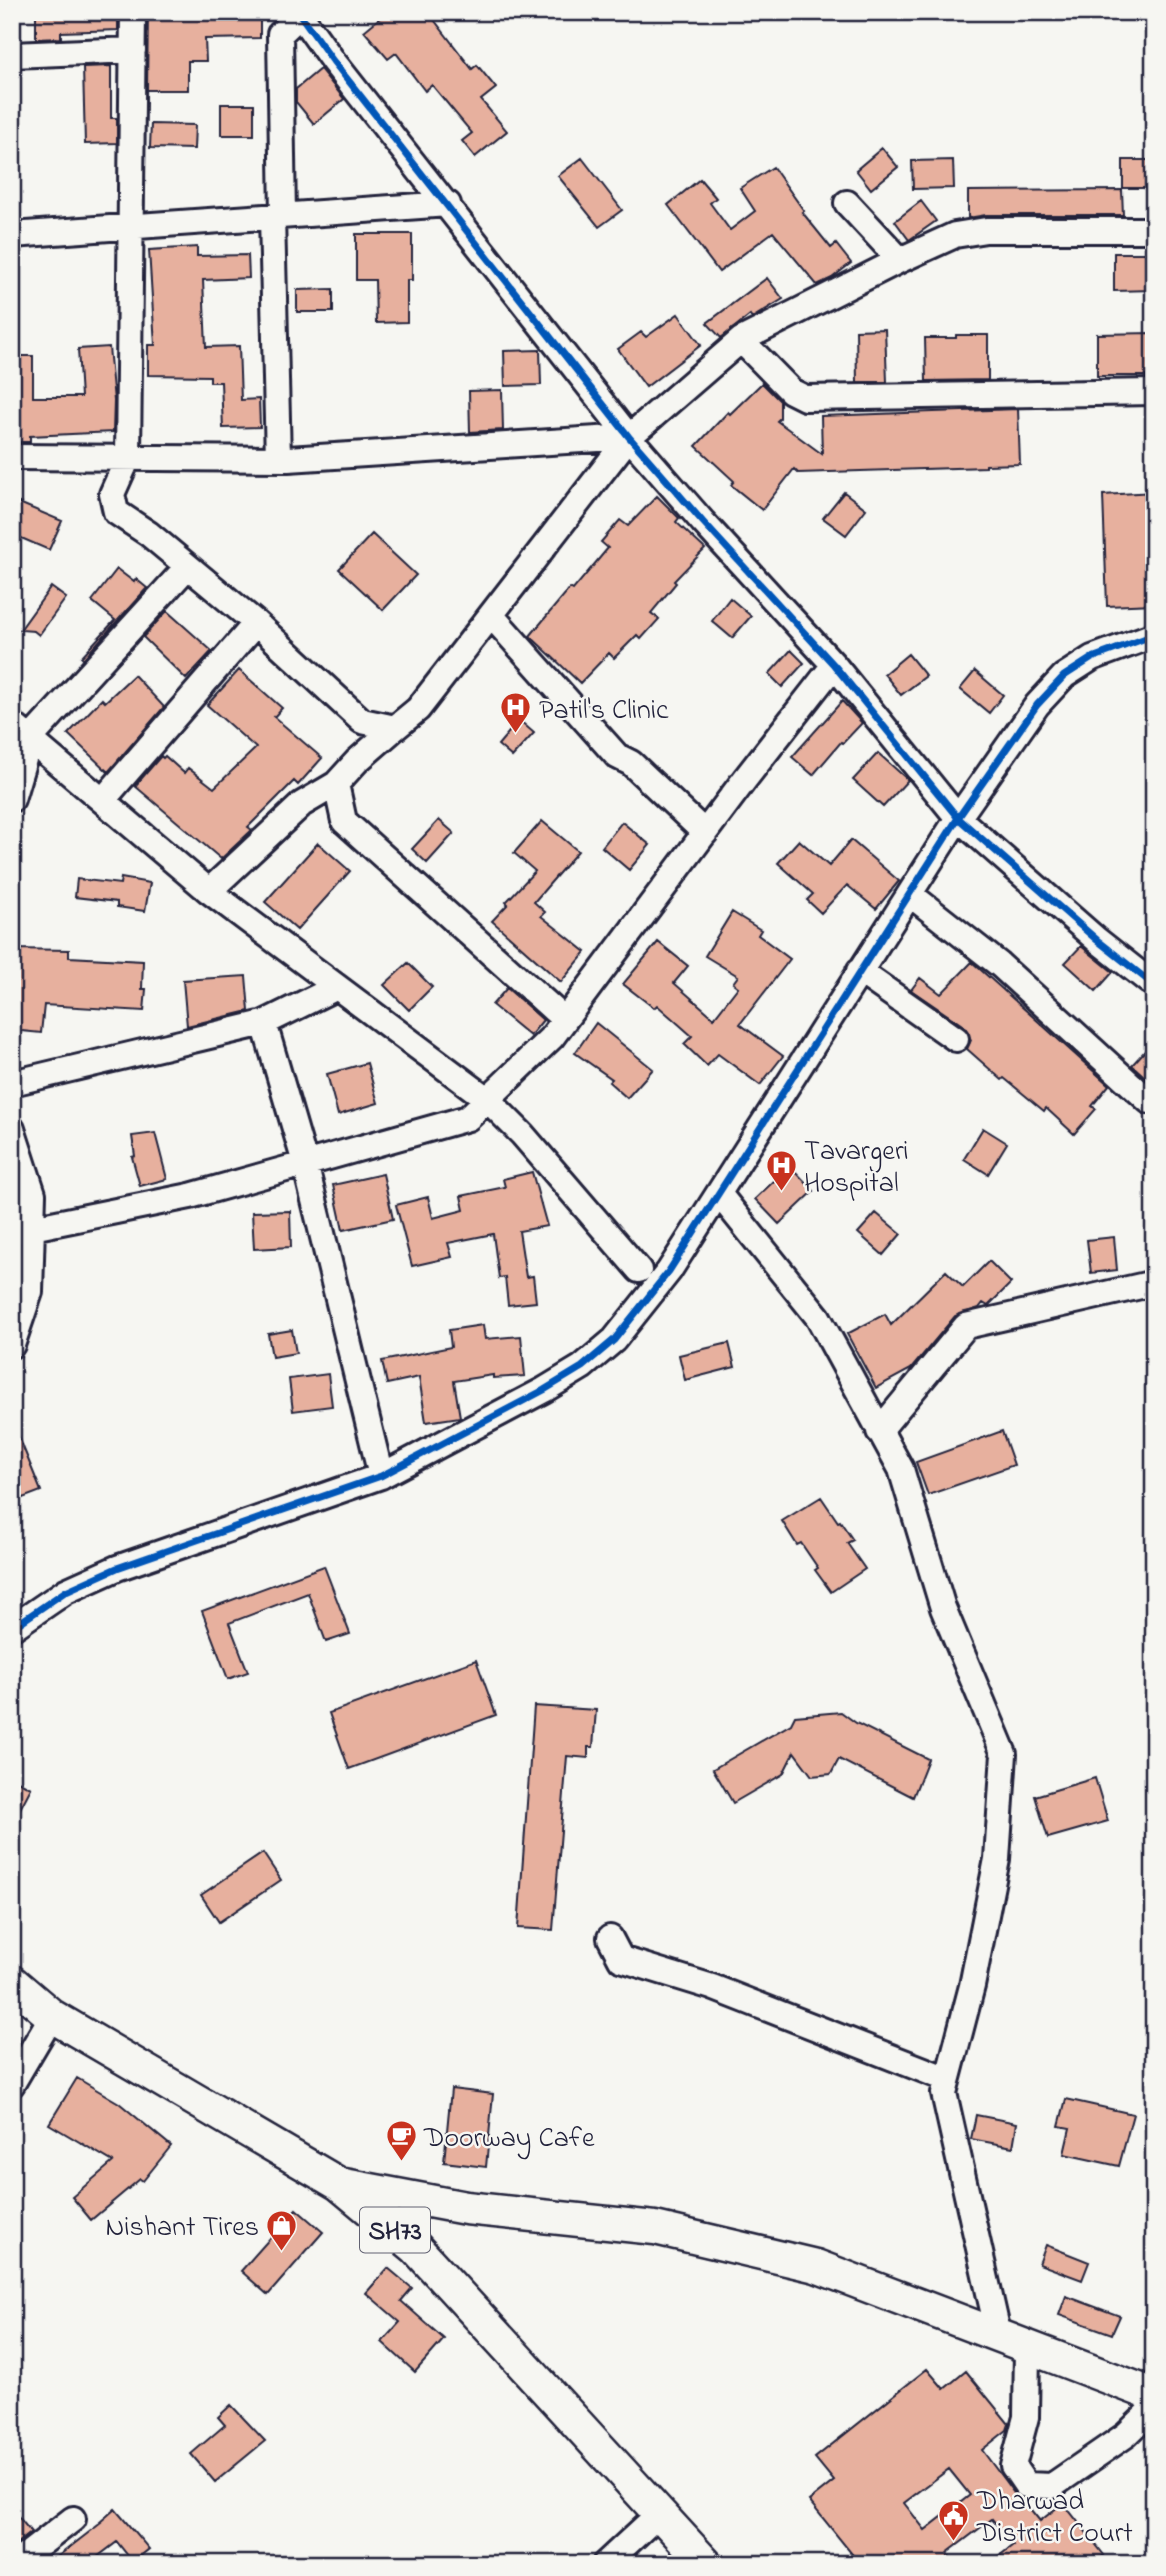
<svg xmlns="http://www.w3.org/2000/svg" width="1166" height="2576" viewBox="0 0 1166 2576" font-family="'Indie Flower',sans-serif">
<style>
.building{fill:#e7b09e;stroke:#22223b;stroke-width:2;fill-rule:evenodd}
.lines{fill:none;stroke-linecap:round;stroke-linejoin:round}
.minor-casing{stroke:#22223b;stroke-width:30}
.major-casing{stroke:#22223b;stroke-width:37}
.minor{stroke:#f6f6f2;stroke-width:24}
.major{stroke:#f6f6f2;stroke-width:32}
.cycleway-casing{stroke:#f6f6f2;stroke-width:11}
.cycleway{stroke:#0057b8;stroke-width:7}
.labels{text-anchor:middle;stroke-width:5;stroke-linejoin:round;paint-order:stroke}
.shield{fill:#f6f6f2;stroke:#626272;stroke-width:2}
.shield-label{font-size:26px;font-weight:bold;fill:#22223b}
.poi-label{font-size:28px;fill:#22223b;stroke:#f6f6f2;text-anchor:start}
</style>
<rect width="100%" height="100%" fill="#f6f6f2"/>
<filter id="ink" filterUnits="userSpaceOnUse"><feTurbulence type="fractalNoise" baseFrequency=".0143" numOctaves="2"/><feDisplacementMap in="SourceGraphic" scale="14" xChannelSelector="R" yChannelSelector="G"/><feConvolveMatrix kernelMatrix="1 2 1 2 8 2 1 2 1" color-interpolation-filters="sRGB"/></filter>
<g filter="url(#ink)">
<!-- building -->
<path class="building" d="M36,12H118V30L61,32V38L36,39Z
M148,12H260V38L205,39L206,61H188V90H147Z
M387,12H428L472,69L477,65L496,88L481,100L507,131L475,157L462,141L472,133L432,85L425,91L396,53L388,59L364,31Z
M111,66V118H117V143L85,144L83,67Z
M320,69L344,99L314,124L296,102V89Z
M221,104H254V135H221Z
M151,124L195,125L194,149L150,148Z
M882,148L898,167L871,189L856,170Z
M582,158L622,210L599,227L558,176Z
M953,160L954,188L913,189L912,161Z
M1123,160H1154V188H1123Z
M773,167L804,211L802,212L831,248L836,244L851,263L832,278L817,285L773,232L719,272L668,205L700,179L716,198L710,203L730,230L755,211L740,188Z
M1122,190L1123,215H986L968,218V191Z
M921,201L936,221L909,240L895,221Z
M356,234H412V280H407V322L376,323L375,280H356Z
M197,247V256L248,255L249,278L203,280L206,347L239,346L241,400L259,399L260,427L223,428L221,382H210V376L148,375V345H155L149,250Z
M1114,253H1154V290L1114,291Z
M767,278L783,299L752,318L750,315L721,338L707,323Z
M333,289V312H297V290Z
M678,314L701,345L646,387L618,349L641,332L646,337Z
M885,329L887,382H857L856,330Z
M1153,333V376H1097V334Z
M956,335H988V380L926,381L925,338H956Z
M109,347L114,401L113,432L30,436V442H12V356H33V397H81L78,349Z
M540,350L541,385L505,386L504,351Z
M762,383L780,401V418L777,421L822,454L821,416L1018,409L1020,464L986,465V467L798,473L794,469L762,510L731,485L734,481L696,446L728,412L730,414Z
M502,390L503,430L470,432L469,391Z
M844,492L866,509L846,535L823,518Z
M1154,492V604L1107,606L1103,495Z
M657,496L679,518L676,522L705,549L674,581L676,583L651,613L659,619L641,639L637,635L614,658L609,653L580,683L530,636L570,588L573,590L608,548L601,542L620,520L628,526Z
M12,500L62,521L49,550L12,534Z
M372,534L416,575L383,610L339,569Z
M117,569L134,582L136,579L147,588L83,659L81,657L115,620L92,601Z
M51,587L66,598L39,635L34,631L20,630Z
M730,598L751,616L732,638L712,621Z
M167,611L212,651L186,679L143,637Z
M791,650L804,663L782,687L769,674Z
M908,654L926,676L901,695L884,674Z
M239,670L282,708L274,717L322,758L298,785L294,781L248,827L252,830L221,859L135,786L161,756L163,758L165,756L184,773L188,768L214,788L256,748L207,705Z
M975,671L1003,695L989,713L960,689Z
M134,675L164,707L108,772L68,734L102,699L105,702Z
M842,701L862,723L843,743L841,742L813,775L792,757Z
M519,720L534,733L512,757L498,745Z
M878,753L908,780L883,807L853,780Z
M439,820L454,833L427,863L412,849Z
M542,821L578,851L534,902L545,912L541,916L586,952L561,982L492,921L508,904L506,902L535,871L514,853Z
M622,822L650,845L629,870L602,847Z
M799,840L829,866L851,840L899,881L876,909L847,885L821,913L807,900L813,894L778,863Z
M318,843L350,871L297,930L265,902Z
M121,878L150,883L145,911L117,907V902L75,897L77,879L120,884Z
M732,912L761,930L758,935L790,959L740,1024L783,1056L760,1085L718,1054L707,1066L684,1044L692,1036L657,1005L654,1008L623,984L658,942L688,966L674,983L714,1018L738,987L733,983L738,976L705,956Z
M1081,946L1113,972L1096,991L1065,963Z
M12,949L69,950V957L143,961L142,989H146L144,1011L44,1005L41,1033L12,1030Z
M972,962L1109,1085L1092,1106L1096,1109L1074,1134L1046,1108L1044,1111L1004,1078L1002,1080L967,1049L971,1040L965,1027L911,990L920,978L941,994Z
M408,963L432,987L409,1010L384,985Z
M246,976L249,1011L187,1026L183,980Z
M507,988L543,1020L530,1036L492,1005Z
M596,1023L653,1069L627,1098L609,1082L612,1079L575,1053Z
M1154,1041V1085L1132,1065Z
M367,1063L378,1103L338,1115L327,1074Z
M983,1128L1007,1143L988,1174L964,1159Z
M155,1133L167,1179L140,1186L132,1157L135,1156L132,1136Z
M790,1166L814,1191L779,1224L755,1199Z
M532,1172L547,1226L519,1231L526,1277L533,1276L536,1302L508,1305L505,1277L499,1278L493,1234L448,1243L452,1257L412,1266L396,1205L428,1197L433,1218L464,1210L461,1196L505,1187L503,1179Z
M383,1174L393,1219L343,1230L333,1185Z
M290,1211L291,1247L254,1249L252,1212Z
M876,1213L901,1234L883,1255L858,1233Z
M1114,1237L1117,1270L1091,1273L1087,1240Z
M989,1261L1011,1283L988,1306L983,1303L979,1308L955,1316L911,1369L876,1388L847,1334L885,1314L891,1325L946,1271L963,1287Z
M483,1325L485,1339L521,1336L525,1376L493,1378V1375L454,1381L460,1417L426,1422L419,1377L387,1384L382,1361L451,1347L449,1330Z
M292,1330L296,1353L272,1357L268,1334Z
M729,1343L735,1367L685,1380L679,1355Z
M328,1374L332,1406L293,1411L289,1379Z
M12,1420L41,1491L12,1502Z
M1002,1431L1014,1465L928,1495L916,1462Z
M821,1497L838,1522L840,1521L853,1540L847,1543L865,1569L831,1592L815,1570L818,1568L801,1543L797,1545L782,1521Z
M324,1566L350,1634L326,1642L308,1593L229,1623L248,1672L228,1679L202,1611Z
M476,1660L496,1715L349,1769L329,1713Z
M534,1706L596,1710L593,1747H588V1758L567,1756L553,1930L518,1928Z
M841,1712L856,1723L928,1759L913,1797L839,1759L831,1774L812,1776L794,1752L783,1774L733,1803L713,1769L791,1724L795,1716Z
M12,1778L31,1788L12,1824Z
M1095,1778L1108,1821L1048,1838L1035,1796Z
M263,1853L281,1880L219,1922L201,1895Z
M77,2078L119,2103L171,2146L143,2181L140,2179L91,2220L72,2197L113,2162L49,2124Z
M451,2089L493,2094L486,2167L444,2162Z
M1066,2099L1133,2114L1119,2166L1064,2154L1070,2128L1059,2126Z
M976,2115L1017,2123L1013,2147L971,2139Z
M296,2209L323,2232L268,2295L241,2271Z
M1046,2245L1089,2262L1082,2280L1039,2264Z
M388,2268L412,2288L401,2301L444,2339L415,2372L382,2342L400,2322L366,2293Z
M1066,2296L1120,2316L1112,2334L1059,2315Z
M927,2369L944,2389L966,2371L1009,2424L1007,2430L982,2450L1014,2493L1022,2499L1040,2521L1063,2503L1104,2555L1093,2564H989L1013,2545L992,2519L947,2553L955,2564H860L809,2501L834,2481L815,2458ZM949,2469L970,2495L925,2530L904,2503Z
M231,2405L265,2441L215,2482L191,2454L225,2425L218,2417Z
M12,2509L31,2532L12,2547Z
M115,2509L149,2549L133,2562L117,2542L88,2564H48L101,2523L100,2522Z"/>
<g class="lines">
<defs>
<path id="minor" d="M133,12L128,458L112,494L116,512L149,534L256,623L362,721L395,728L418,709L629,437
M298,12L333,61L629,437L703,522L834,665L958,818L1097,940L1150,982
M12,55L133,50
M847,203L900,260
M283,216L280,34L300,15
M272,217L278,459
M12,235L448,204
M741,340L791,391L805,398L1154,392
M12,457L288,459L629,437L741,340L900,260L955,235L986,230H1154
M491,615L617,756L631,763L705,833
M12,724L209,891L487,1099L522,1134L639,1270
M395,728L357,761L336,784L344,821L565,1020
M12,799L30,739L187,567
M103,800L256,623
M209,891L302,804L336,784
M911,895L1000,965L1149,1101
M859,971L956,1039
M264,1023L305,1163L381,1476
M12,1083L264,1023L337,987
M12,1129L33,1194L30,1292L12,1345
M719,1194L818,1317L901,1469L943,1608L1004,1754L997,1859L972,1986L944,2093L999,2337
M12,1230L32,1228L190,1196L468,1118L552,1037L745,779L834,665
M879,1431L966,1326L1154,1283
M12,1628L66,1591L117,1568L381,1476L544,1390L582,1367L614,1340L669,1271L958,818L1037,705L1064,676L1092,658L1154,635
M610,1938L621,1959L712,1987L947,2079
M12,2084L52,2016
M1027,2348L1026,2417L1013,2466L1026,2485L1052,2486L1126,2435L1154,2408
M15,2564L73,2519
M605,2564L660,2513"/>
<path id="major" d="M12,1982L52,2016L339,2184L416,2248L706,2564
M344,2185L466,2208L655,2228L816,2266L1154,2395"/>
</defs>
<!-- minor casing -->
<use href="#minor" class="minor-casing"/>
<!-- major casing -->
<use href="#major" class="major-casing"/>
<!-- minor -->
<use href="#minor" class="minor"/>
<!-- major -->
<use href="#major" class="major"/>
<defs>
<path id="cycleway" d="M298,12L333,61L629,437L703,522L834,665L958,818L1097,940L1150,982
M12,1628L66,1591L117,1568L381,1476L544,1390L582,1367L614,1340L669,1271L958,818L1037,705L1064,676L1092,658L1154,635"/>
</defs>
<!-- cycleway casing -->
<use href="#cycleway" class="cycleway-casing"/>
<!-- cycleway -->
<use href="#cycleway" class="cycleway"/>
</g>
</g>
<!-- icons -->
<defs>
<symbol id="hospital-pin" viewBox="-11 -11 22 30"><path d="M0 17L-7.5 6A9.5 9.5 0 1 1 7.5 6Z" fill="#c8321e" stroke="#f6f6f2"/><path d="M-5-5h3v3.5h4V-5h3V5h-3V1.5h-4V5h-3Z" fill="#fff"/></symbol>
<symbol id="cafe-pin" viewBox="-11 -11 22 30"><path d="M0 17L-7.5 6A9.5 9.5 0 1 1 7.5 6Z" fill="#c8321e" stroke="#f6f6f2"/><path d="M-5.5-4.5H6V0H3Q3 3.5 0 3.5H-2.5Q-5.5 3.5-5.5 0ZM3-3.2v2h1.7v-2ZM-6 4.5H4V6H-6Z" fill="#fff"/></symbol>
<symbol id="shop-pin" viewBox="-11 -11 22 30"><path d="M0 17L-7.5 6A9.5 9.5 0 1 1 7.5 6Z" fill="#c8321e" stroke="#f6f6f2"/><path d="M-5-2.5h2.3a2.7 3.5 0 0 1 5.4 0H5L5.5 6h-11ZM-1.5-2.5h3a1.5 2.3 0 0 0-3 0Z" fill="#fff"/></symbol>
<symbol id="civic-pin" viewBox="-11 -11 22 30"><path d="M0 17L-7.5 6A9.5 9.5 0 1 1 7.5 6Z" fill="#c8321e" stroke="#f6f6f2"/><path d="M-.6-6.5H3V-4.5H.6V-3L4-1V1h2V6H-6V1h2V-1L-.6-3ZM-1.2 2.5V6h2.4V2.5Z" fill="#fff"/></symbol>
</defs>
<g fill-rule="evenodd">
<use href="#hospital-pin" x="498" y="690" width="35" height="47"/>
<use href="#hospital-pin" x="764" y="1148" width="35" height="47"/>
<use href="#cafe-pin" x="384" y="2118" width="35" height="47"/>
<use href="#shop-pin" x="264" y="2208" width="35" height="47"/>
<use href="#civic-pin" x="936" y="2498" width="35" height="47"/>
</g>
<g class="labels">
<!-- shield labels -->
<rect class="shield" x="360" y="2207.5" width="70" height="45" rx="5"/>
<g class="shield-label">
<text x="395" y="2239">SH73</text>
</g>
<!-- poi labels -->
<g class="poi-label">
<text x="539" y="718">Patil's Clinic</text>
<text x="804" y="1159">Tavargeri<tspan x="804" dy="32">Hospital</tspan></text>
<text x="424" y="2146">Doorway Cafe</text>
<text x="259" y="2235" text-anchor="end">Nishant Tires</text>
<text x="977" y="2509">Dharwad<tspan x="977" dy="32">District Court</tspan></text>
</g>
</g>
<!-- margin -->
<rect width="1166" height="2576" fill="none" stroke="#f6f6f2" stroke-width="42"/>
<rect x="21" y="21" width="1124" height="2534" fill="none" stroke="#22223b" stroke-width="2.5" filter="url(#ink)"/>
</svg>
